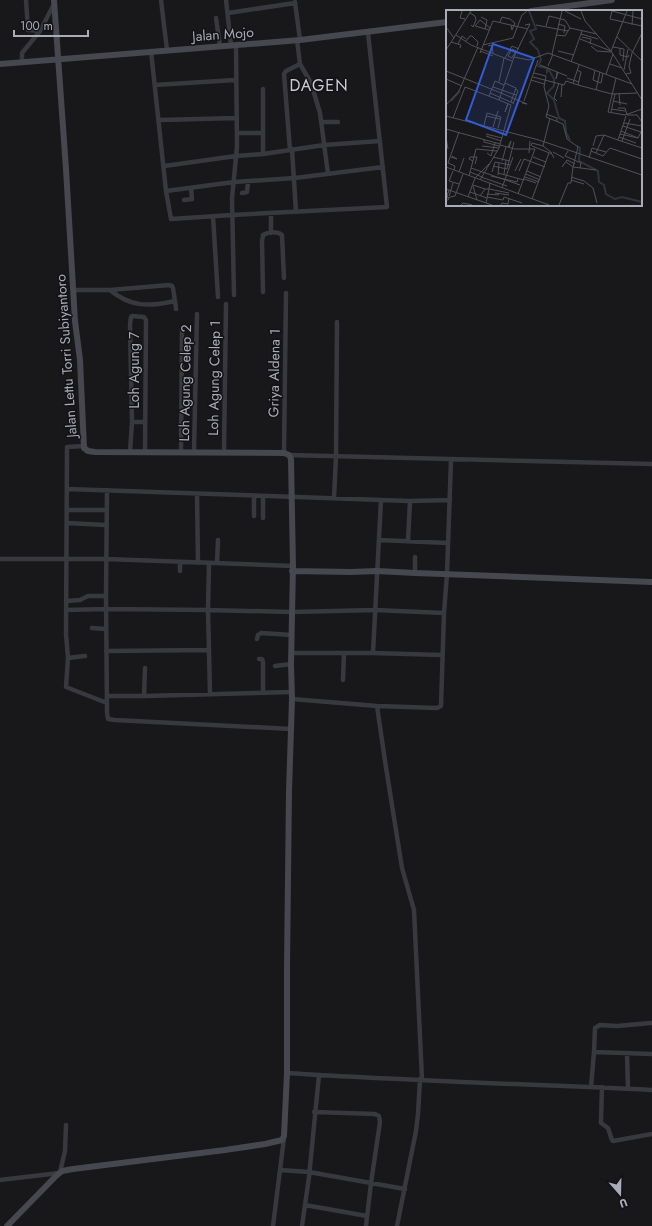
<svg xmlns="http://www.w3.org/2000/svg" width="652" height="1226" viewBox="0 0 652 1226" font-family="Jost,sans-serif">
<style>
.lines{fill:none;stroke-linecap:round;stroke-linejoin:round}
.street{stroke:#38393f;stroke-width:4.5}
.secondary{stroke:#46474f;stroke-width:6}
.labels{text-anchor:middle;stroke-width:3;stroke-linejoin:round;paint-order:stroke}
.street-label{font-size:14px;fill:#aaacba;stroke:#131215}
.quarter-label{font-size:16px;letter-spacing:1px;fill:#cbccd5;stroke:#131215}
.inset-river{fill:none;stroke:#2d343e;stroke-width:2}
.inset-road{fill:none;stroke:#52535a;stroke-width:1}
.view{fill:#325cd4;fill-opacity:0.15;stroke:#325cd4;stroke-width:2}
.inset-edge{fill:none;stroke:#aaacba;stroke-width:2}
</style>
<rect width="100%" height="100%" fill="#18171a"/>
<g class="lines">
<!-- street -->
<path class="street" d="M26,0L28,30L40,31
M161,0L167,50
M226,0L231,45
M295,2L300,40
M228,13L295,3
M216,18L220,46
M297,40L300,64L311,83L320,113L328,174
M151,51L166,191L171,219L232,215L387,207L368,33
M22,62V53L40,31L54,4
M155,85L235,80
M263,89V154
M160,120L237,118
M322,122H338
M237,133H263
M292,149L296,212
M290,150L284,74L286,71L300,64
M164,166L236,156L263,154L324,145L380,141
M166,191L234,182L295,178L383,167
M242,193L247,192L248,182
M184,200L192,199L191,188
M271,213V233
M213,216L218,297
M73,290H110L169,285L172,286L173,288L175,301C149,307 130,307 110,290
M263,292L262,241L263,235C268,232 277,231 282,235L284,278
M234,295L232,198L237,147L236,45
M175,301L176,309
M132,422H145
M84,446L67,447L66,634L68,658L66,687L107,703
M130,452L132,422L130,324L131,317L132,316L144,317L146,320L145,452
M181,452L182,328
M194,452L197,314
M224,452L226,304
M284,453L286,293
M289,455L652,464
M67,489L410,501L450,500
M107,490L106,596L107,713L108,719L115,720L291,729
M197,494L198,563
M263,496V518
M334,498L336,456L337,322
M67,510H107
M254,516V496
M67,523L106,525
M379,540L448,543
M408,541L410,501
M0,559H106L293,566
M180,562V571
M209,563L208,610L210,694
M217,563L218,540
M415,573V557
M67,601L80,600L88,596H106
M66,610L106,609L208,610L292,612L375,610L444,613
M92,628L106,629
M257,639L258,635L261,633L292,635
M106,651L209,650
M292,653H373L442,655
M373,653L381,500
M68,658L85,656
M259,659H262L263,662V692
M275,666L291,664
M343,680L344,653
M107,696H144L292,692
M144,696L145,668
M292,699L377,706L437,708L441,706L444,613L447,574L451,460
M377,706L385,761L402,868L414,910L422,1079
M594,1052L652,1054
M627,1053L628,1089
M287,1073C409,1081 530,1084 652,1090
M591,1087L594,1052L595,1028L600,1025L617,1026L651,1023
M602,1087L601,1121V1123L608,1128L612,1140L613,1141L652,1134
M314,1112L375,1114L379,1116L380,1122L371,1183L366,1226
M280,1170L309,1172L405,1189
M60,1172L65,1151L66,1125
M0,1180L59,1173
M305,1205L367,1216
M273,1226L284,1138
M302,1226L309,1177L319,1075
M397,1226L416,1131L418,1114L420,1079"/>
<!-- secondary -->
<path class="secondary" d="M531,11L612,0
M0,64L300,40L447,22
M292,571L351,572L377,571L415,573L652,582
M7,1226L56,1176L62,1171L73,1169L225,1150L265,1144L282,1140L284,1136L287,1073V965L289,791L292,699L291,664L293,566L291,459L289,455L284,453L95,452L88,451L84,448L80,360L75,321L66,169L54,0"/>
</g>
<g class="labels">
<!-- street labels -->
<g class="street-label">
<text transform="translate(223 34) rotate(-4)" y="5">Jalan Mojo</text>
<text transform="translate(66 356) rotate(-94)" y="5">Jalan Lettu Torri Subiyantoro</text>
<text transform="translate(134 370) rotate(-90)" y="5">Loh Agung 7</text>
<text transform="translate(274 373) rotate(-89)" y="5">Griya Aldena 1</text>
<text transform="translate(214 378) rotate(-89)" y="5">Loh Agung Celep 1</text>
<text transform="translate(185 383) rotate(-89)" y="5">Loh Agung Celep 2</text>
</g>
<!-- quarter labels -->
<g class="quarter-label">
<text x="319" y="91">DAGEN</text>
</g>
</g>
<!-- overview -->
<g transform="translate(446 10)">
<rect width="196" height="196" fill="#18171a"/>
<path class="inset-river" d="M83,1L90,19L84,21L88,29L84,32L92,40L95,50L92,56L101,58V62L103,60L108,69V76L101,83L108,90L113,108L119,111L120,122L124,130M5,91L14,81M131,136L134,138L133,151L152,161L153,172L158,175L160,184L169,189L176,187L196,192"/>
<path class="inset-road" d="M16,1L14,8L19,9M119,1L135,9M135,1L139,11L165,41L196,90M166,1L164,9L196,16M166,1L196,9M24,3L29,6L30,10L27,17L25,15M35,7L41,10L39,19M54,12L56,7L64,9L69,13L66,20L65,15M112,14L119,16L118,23M90,15L111,19M186,15L187,1M100,16L103,6L119,10L124,18L151,24M0,17L8,28M111,19L122,21L124,18M43,20L29,16L34,10L44,18M135,24L152,29M10,25L25,35L66,51M110,25L119,26L122,21M136,27L145,29L144,34M171,27L196,51M134,29L165,41L181,1M20,31L24,26H26L32,32L31,36M5,32L15,35L14,38M12,34L16,26L20,29M37,35L67,28L76,5L81,1M42,36L46,35L47,43M145,36L151,41L165,42M167,37L178,39L177,51M174,38V45L182,47L183,45M0,40L25,1M34,41L47,46M112,41L128,45M34,43L47,11L82,19M106,44L116,1M68,47L84,14L79,15M59,48L66,36L73,39M66,48L62,46L66,39L70,41L66,48M125,52L136,21M164,54L176,58M94,55L121,66M102,56L107,44M149,60L147,70L155,73L157,63M178,60L182,39M0,61L55,83M111,62L110,69L112,62M88,63L100,66L98,77L103,96L100,107L117,114L121,129L132,137L127,157L150,160M160,64L167,44M180,64L185,63L183,56L186,43L196,23M87,67L118,75L120,71L132,75L135,62L131,60M121,68L133,72M170,68L162,102L179,105L196,99M0,69L16,76M85,70L98,74M53,72L58,48M59,73L70,78L65,92M127,73L133,55M132,75L166,84L191,83M47,77L70,85M150,80L154,62M44,83L67,93M55,83L81,94L76,93M173,83L174,95M43,86L49,71L58,75M115,87L116,74M78,91L92,50M111,91L108,88L113,73M167,91L181,94M62,93L59,102L62,94M67,94L72,81L70,79M0,95L13,81L32,37M172,98H179L181,105M165,99L179,101M165,102L169,84M100,104L111,108V111M181,105H191L196,112M0,106L93,130L196,165M40,106L54,109M180,106L172,130L196,138M7,108L19,77L53,90M178,113L196,116M38,115L41,103L55,107L52,118M177,116L195,122L196,119M47,117L52,101M0,119L54,134M175,121L192,128L195,122M40,124L56,128M174,124L192,128M40,126L55,131M0,127L2,139M173,127L190,133M38,129V132L53,136M176,131L184,109M54,135L69,139H89M36,136L53,138M85,136L86,133L97,136L106,143M86,136L106,144L108,148M97,136L104,108M147,136L150,126L158,125M62,137L65,131L63,138M122,141L119,146L135,153L134,158M145,141L146,138L160,142M107,142L118,148M41,143L45,146L49,133M83,143L84,131M150,143L158,125L172,130M5,147L11,149L6,146M47,147L60,150M87,147L100,152M143,148L145,141L157,146L164,138L196,149M27,151L23,149L24,147H31L29,154M56,151L60,137M47,156L61,159M0,157L103,195M116,157L121,150L129,154M25,158L74,175M61,159L68,132M8,160L9,156L2,153L13,122M7,161L3,171L13,174M69,161L75,149M73,161L78,149L99,157M81,161L95,167M13,162L18,148M24,162L36,167M46,162L49,152L64,155M52,163L78,170M58,164L60,150L64,151M80,164L94,170M52,165L53,153M23,166L30,139L51,141M45,166L71,172L72,169M35,167L61,176M79,167L93,172M125,167L138,171L147,178L151,193M29,168L44,153M78,169L90,173M34,170L53,138L65,95L53,90L68,47L83,50L102,43L186,74M125,170L138,174M27,175L39,179M27,176L31,190M56,178L67,147M0,179L46,195M24,182L41,188M49,183L63,185M41,184L53,185M72,184L89,139M3,186L7,173M34,186L39,179H43L44,173M22,187L29,168M41,187L57,190L58,187L76,193M0,188L9,186L17,164M86,189L103,143M0,191L3,189L1,186L3,180M40,193L43,179L63,183M15,195L17,193L26,195M55,195L56,193L62,194L63,188M113,195L122,173H125L127,157L120,152"/>
<path class="view" d="M47,34L88,48L60,125L20,110Z"/>
<rect width="196" height="196" class="inset-edge"/>
</g>
<!-- north arrow -->
<g transform="translate(620 1194) rotate(160)" stroke="#131215" stroke-width="3" paint-order="stroke">
<path d="M0-3L7 15L0 10L-7 15Z" fill="#aaacba"/>
<text y="-6" font-size="11" font-weight="bold" text-anchor="middle" fill="#aaacba">U</text>
</g>
<!-- scale -->
<path d="M14 30v6h74v-6" fill="none" stroke="#aaacba" stroke-width="2"/>
<text x="20" y="30" font-size="12" fill="#aaacba" stroke="#131215" stroke-width="3" paint-order="stroke">100 m</text>
</svg>
